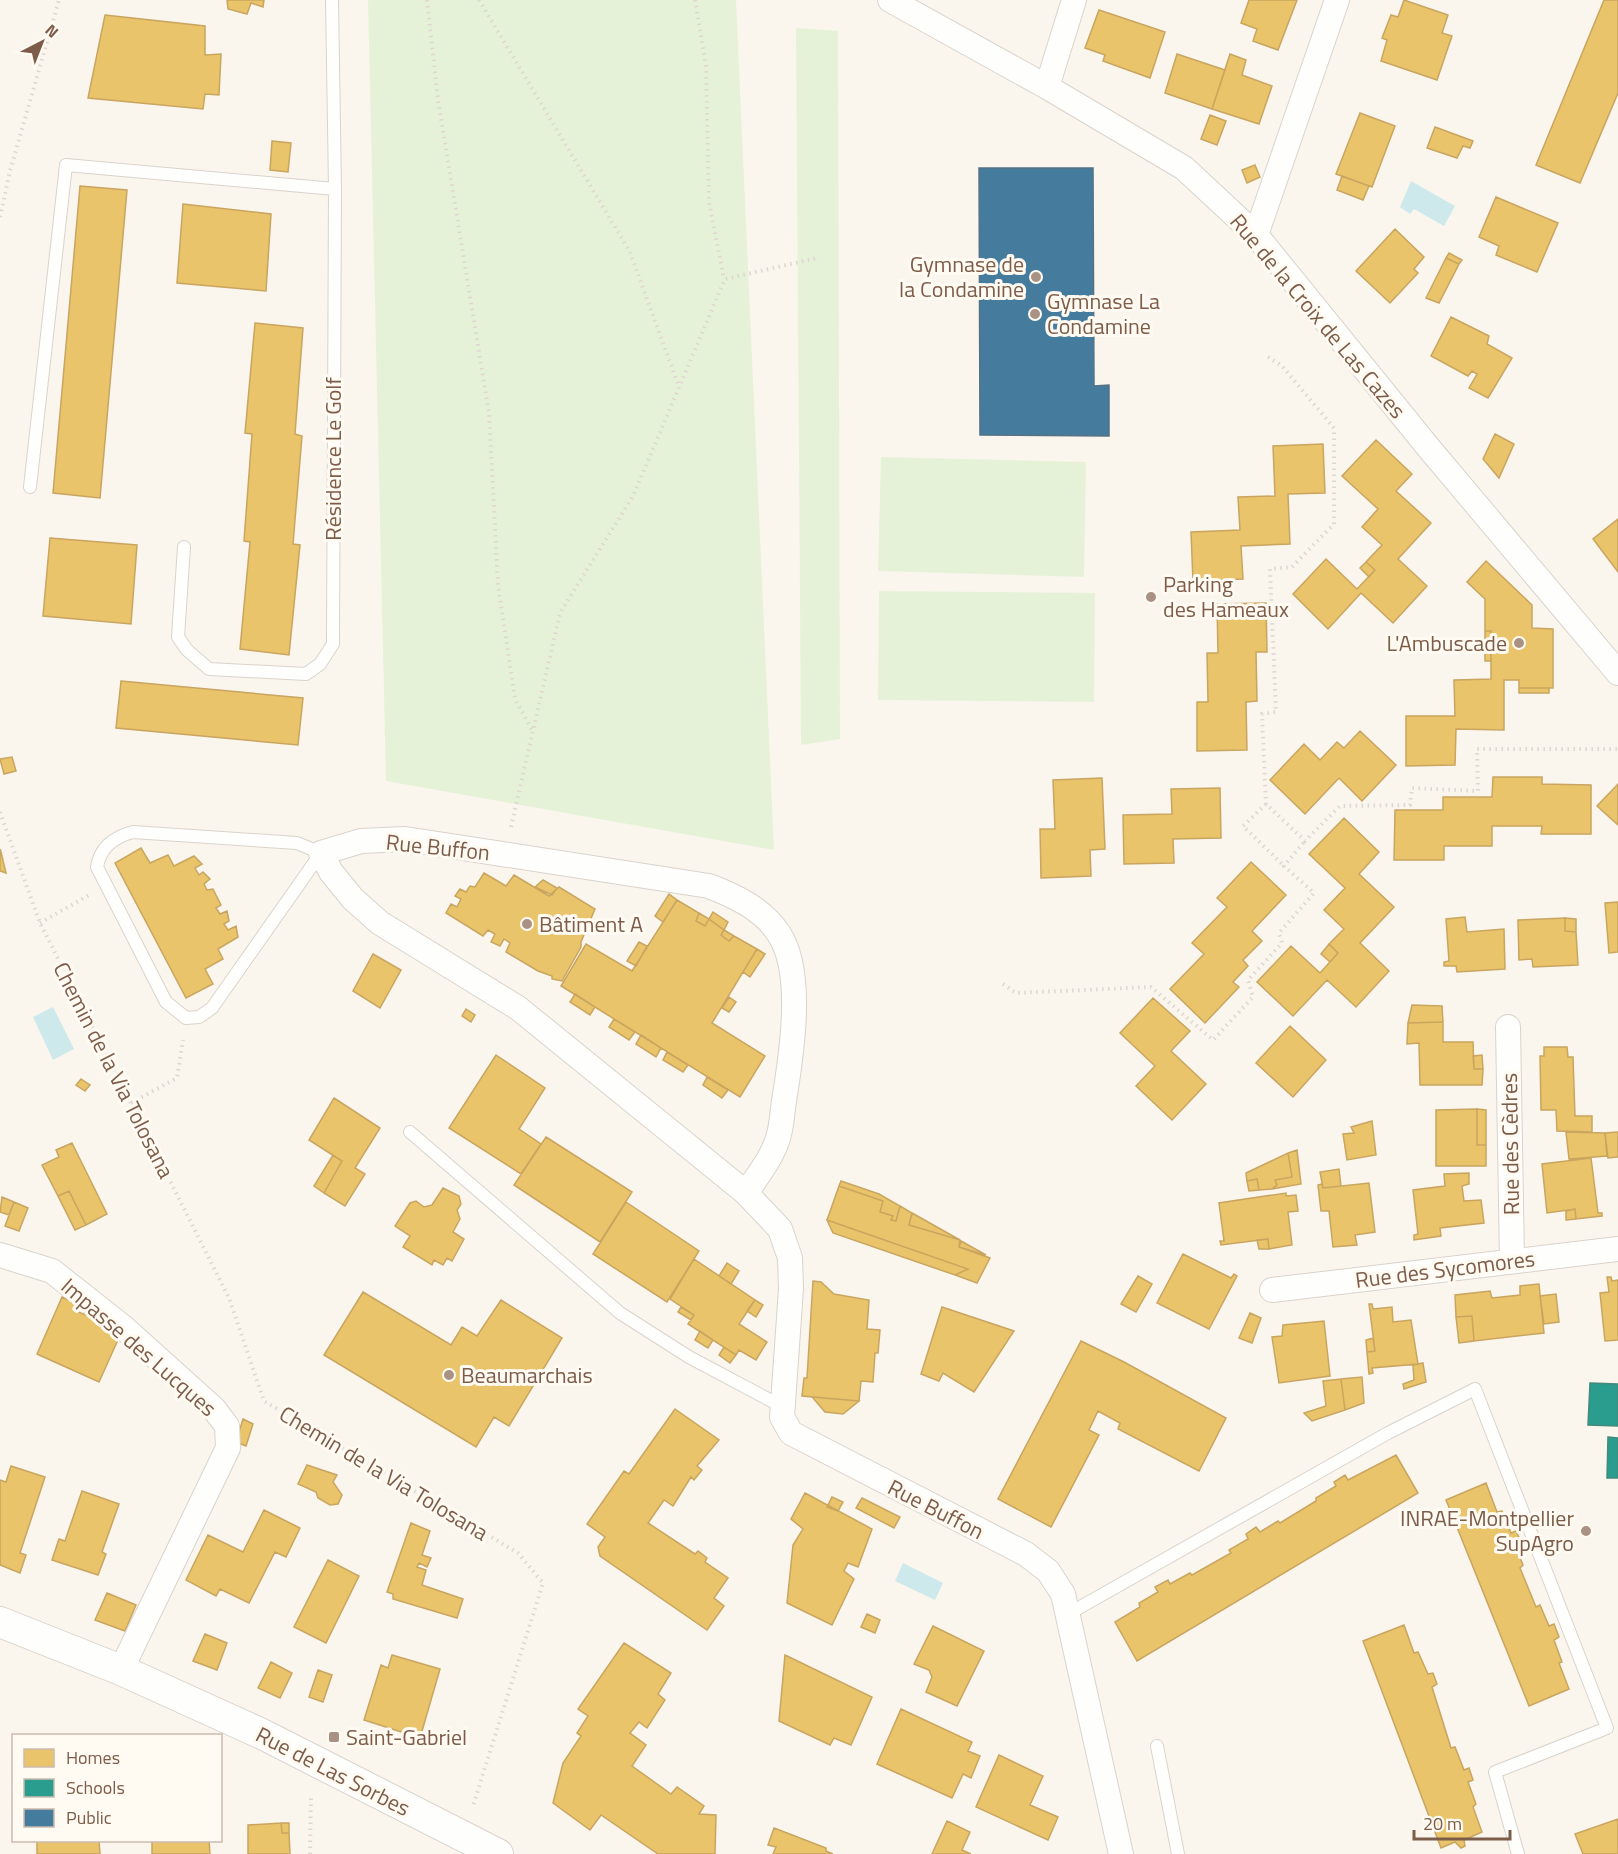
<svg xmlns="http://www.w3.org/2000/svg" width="1618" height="1854" viewBox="0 0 1618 1854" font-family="'Titillium Web',sans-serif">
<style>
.green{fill:#e6f2d8}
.water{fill:#cee9ec}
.homes{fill:#e9c46a;stroke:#c9a560;stroke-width:1.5}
.schools{fill:#2a9d8f;stroke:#438a7a;stroke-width:1.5}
.public{fill:#457b9d;stroke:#567284;stroke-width:1.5}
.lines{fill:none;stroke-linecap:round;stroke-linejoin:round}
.service-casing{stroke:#dad3cc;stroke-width:14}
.minor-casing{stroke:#dad3cc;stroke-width:26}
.tertiary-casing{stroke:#dad3cc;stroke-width:32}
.path{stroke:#dfd6d1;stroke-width:4;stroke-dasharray:1.5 4.5;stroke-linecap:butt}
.service{stroke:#fefefc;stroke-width:12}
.minor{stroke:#fefefc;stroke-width:24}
.tertiary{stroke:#fefefc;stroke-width:30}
.poi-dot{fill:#a99283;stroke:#fffaf2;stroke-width:2}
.labels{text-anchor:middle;stroke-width:6;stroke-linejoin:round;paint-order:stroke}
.poi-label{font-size:22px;fill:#7d5c49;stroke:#fffaf2;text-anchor:start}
.street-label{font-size:22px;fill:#7d5c49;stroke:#fffaf2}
</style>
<rect width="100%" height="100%" fill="#faf6ee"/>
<!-- green -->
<path class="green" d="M368,0H736L774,850L386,781Z
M796,28L838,31L840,739L801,745Z
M881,457L1086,462L1084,577L878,571Z
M879,591L1095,593L1094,702L878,700Z"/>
<!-- water -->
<path class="water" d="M1411,181L1455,206L1444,226L1414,209L1410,214L1400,207Z
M53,1007L74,1049L53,1060L33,1017Z
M903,1563L943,1583L935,1600L895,1581Z"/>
<!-- homes -->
<path class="homes" d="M227,0H264L263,7L251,3L247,14L228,9Z
M1249,0H1297L1278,50L1253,41L1257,29L1241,23Z
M1404,0L1448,15L1442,33L1452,36L1437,80L1381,61L1387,40L1382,38L1391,15L1398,17Z
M1604,0H1618V93L1580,183L1536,165Z
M1099,10L1165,32L1150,78L1103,61L1105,55L1085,48Z
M105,15L205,26V55L221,54L219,95L205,94L203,109L88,98Z
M1177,54L1225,70L1212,109L1165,93Z
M1230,54L1246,60L1242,75L1272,86L1259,124L1212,109Z
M1360,113L1395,126L1372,187L1336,174Z
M1210,115L1226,121L1217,145L1201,139Z
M1435,127L1473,141L1470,148L1463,146L1457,158L1427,148Z
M272,141L291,143L288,172L270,170Z
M1255,165L1260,177L1247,183L1242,170Z
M1342,176L1369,186L1363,200L1337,190Z
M80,186L127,190L100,498L53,493Z
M1496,197L1558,223L1537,272L1496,255L1499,246L1479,237Z
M183,204L271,214L266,291L177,283Z
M1395,229L1424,257L1414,269L1418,273L1390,303L1356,271Z
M1449,253L1462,260L1459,264L1446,258Z
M1446,258L1459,264L1439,303L1426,298Z
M1451,317L1489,336L1487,344L1512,358L1488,398L1469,388L1477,374L1472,371L1468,376L1431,356Z
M255,323L303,328L295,434L302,436L293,544L300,545L289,655L240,649L250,542L244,541L252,434L245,433Z
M1495,434L1514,444L1499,478L1483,459Z
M1376,440L1412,474L1396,491L1431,523L1398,559L1427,586L1393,623L1361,593L1328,629L1293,594L1326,559L1357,589L1375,570L1366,562L1382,545L1362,527L1378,509L1342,476Z
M1323,444L1325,493L1288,494L1290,544L1241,546L1243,579L1193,581L1191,532L1240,530L1238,497L1275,496L1273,446Z
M1618,519V572L1593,539Z
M50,538L137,545L131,624L43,616Z
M1486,561L1532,605V628L1553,629V688H1519V680H1504V730L1456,729L1455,765L1406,766V716H1455L1454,680L1491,679V631H1485V599L1467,582Z
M1366,562L1375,570L1369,577L1360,568Z
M1266,603L1267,652H1256L1257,701L1246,702L1247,750L1197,751V702H1208L1207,653H1218L1217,604Z
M1485,631H1491V661H1485Z
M121,681L303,698L298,745L116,728Z
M1519,688H1549V693H1519Z
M1360,731L1396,765L1362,801L1339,778L1305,814L1270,780L1304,744L1320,760L1337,742L1344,748Z
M12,757L16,771L4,774L0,759Z
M1493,777H1542V784L1591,785V834H1541L1542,826H1492V846H1444V860H1394L1395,810H1443V797H1492Z
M1102,778L1105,849L1090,850L1091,876L1041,878L1040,829H1055L1053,780Z
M1618,784V825L1597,806Z
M1220,788L1221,838L1173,839L1174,863L1124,864L1123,815L1172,814L1171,789Z
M1344,818L1379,852L1359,874L1394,907L1360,943L1389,971L1356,1007L1327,980L1293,1016L1257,982L1291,946L1320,973L1338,953L1329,944L1344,929L1324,910L1345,888L1309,854Z
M141,848L150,863L168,855L174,866L194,856L202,864L195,868L199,875L203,872L210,879L204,884L207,890L213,889L221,905L216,908L220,914L227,911L229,921L224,924L228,930L236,926L238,937L218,949L223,959L205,969L213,984L186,998L115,863Z
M0,849L1,852L6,873L0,871Z
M1251,862L1286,895L1252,931L1262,941L1243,960L1248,966L1233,982L1239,987L1205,1023L1170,989L1204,954L1192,943L1227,907L1217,898Z
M484,873L506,886L514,875L549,896L559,887L595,909L581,942V947L562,981L552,979V976L538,971L506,952L510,943L504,939L500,946L491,942L495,934L488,930L483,936L446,913L451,904L457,907L461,899L455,896L460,889L466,892L470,886L475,887Z
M543,880L557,888L552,895L535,887Z
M669,894L677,900L663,922L655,916Z
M677,900L699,913L696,921L705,926L709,919L724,930L721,935L729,941L734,936L757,949L712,1023L765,1056L740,1097L561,986L586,944L632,971Z
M1618,902V952L1609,953L1605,903Z
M713,912L728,922L724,930L709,919Z
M699,913L709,919L705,926L696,921Z
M1465,917L1467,932L1504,929L1505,969L1457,972L1456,966H1444V962L1449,961L1446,919Z
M1565,918V931L1576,932L1578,965L1533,967L1532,959L1519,960L1518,920Z
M1565,918L1576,919V932L1565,931Z
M724,930L734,936L729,941L721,935Z
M639,942L647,946L636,966L627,961Z
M1329,944L1338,953L1330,962L1321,954Z
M757,949L765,954L750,977L743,972Z
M373,954L401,970L380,1008L353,991Z
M575,994L595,1007L590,1015L570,1002Z
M729,997L736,1002L729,1012L722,1008Z
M1153,998L1190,1031L1171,1051L1206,1084L1172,1120L1136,1086L1155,1066L1120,1033Z
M1412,1005L1442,1006L1443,1022L1408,1023Z
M466,1009L475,1015L471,1022L462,1016Z
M614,1019L635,1032L629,1040L609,1027Z
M1443,1022V1042H1473L1474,1069H1483L1482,1085H1420L1419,1043L1407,1044L1408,1023Z
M1290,1026L1326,1060L1293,1097L1256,1063Z
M641,1035L661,1048L656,1057L636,1044Z
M1544,1047H1567L1568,1057H1573L1575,1116H1592V1132L1557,1131L1556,1110H1541L1540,1056H1544Z
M667,1052L688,1065L683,1072L663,1060Z
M496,1055L545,1088L519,1129L541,1144L521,1174L449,1128Z
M1482,1055L1483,1069H1474L1473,1056Z
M707,1077L728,1090L722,1098L703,1085Z
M81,1079L90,1085L85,1091L76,1085Z
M334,1098L380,1128L355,1168L365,1174L345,1206L324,1193L342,1161L309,1140Z
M1477,1109V1145H1486V1166H1436V1110Z
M1477,1109L1486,1110V1145H1477Z
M1372,1121L1376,1155L1347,1160L1343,1134L1354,1133L1351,1127Z
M1566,1132L1605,1133L1607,1156L1569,1159Z
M1618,1132V1157L1608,1158L1605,1133Z
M546,1137L632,1192L600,1242L514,1185Z
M72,1143L107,1214L86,1225L69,1191L58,1196L42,1165L59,1157L56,1150Z
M1297,1150L1301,1184L1272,1189L1277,1185L1275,1180L1292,1177L1288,1153Z
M1288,1153L1292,1177L1275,1180L1277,1185L1272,1189L1259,1190L1257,1179L1247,1181L1246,1173Z
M333,1155L342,1161L324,1193L314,1186Z
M1591,1158L1598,1213H1602V1216L1576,1219L1575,1209L1547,1213L1542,1164Z
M1339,1169L1341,1186L1323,1188L1320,1172Z
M1469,1173V1184L1462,1186L1464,1201L1481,1200L1484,1223L1440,1228L1441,1236L1414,1240V1235L1418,1234L1413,1190L1445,1186L1444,1174Z
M1257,1179L1259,1190L1249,1191L1247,1181Z
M841,1181L879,1194L900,1206L896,1221L891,1220L893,1216L880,1212L883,1201L839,1186Z
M1369,1183L1375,1232L1355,1235L1357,1245L1333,1247L1329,1211H1321L1318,1185L1322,1184L1323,1188Z
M839,1186L883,1201L880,1212L893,1216L891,1220L896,1221L900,1206L912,1213L909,1225L960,1240L959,1247L990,1258L977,1283L955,1275L968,1269L827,1220Z
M443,1188L459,1196L461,1204L457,1210L460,1219L453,1232L464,1239L452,1261L447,1258L443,1265L434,1260L432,1265L403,1247L410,1236L395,1226L410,1203L416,1201L424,1207L432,1205Z
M69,1191L86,1225L75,1230L58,1196Z
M1286,1193V1196L1296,1195L1298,1211L1288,1212L1292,1245L1269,1249L1268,1239L1221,1245L1220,1241H1224L1219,1203Z
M2,1197L14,1202L9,1215L0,1212Z
M14,1202L28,1208L19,1231L5,1226Z
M626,1202L699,1251L667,1302L593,1254Z
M1575,1209L1576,1219L1566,1220V1211Z
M912,1213L960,1240L909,1225Z
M827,1220L968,1269L955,1275L833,1233Z
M1268,1239L1269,1249H1259L1257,1240Z
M961,1241L986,1255L959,1247Z
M1183,1254L1231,1278L1234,1274L1237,1276L1209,1329L1157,1303Z
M694,1259L755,1300L739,1324L767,1342L756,1360L739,1350L736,1355L688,1324L694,1315L670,1299Z
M727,1263L739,1271L731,1284L719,1276Z
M1138,1276L1152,1284L1136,1312L1121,1304Z
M1607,1277H1611L1612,1281L1618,1280V1340L1605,1341L1600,1293L1609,1292Z
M813,1281L821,1282L834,1294L869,1300L867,1329L880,1330L878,1353H875L873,1382L861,1381L859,1401L802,1396L804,1378H807Z
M1539,1284L1544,1333L1474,1341L1472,1316L1456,1317L1455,1295L1490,1291L1492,1298L1520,1295V1286Z
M363,1292L451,1345L462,1327L477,1336L501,1300L562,1338L509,1426L494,1417L476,1447L324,1355Z
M1556,1294L1559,1322L1544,1324L1540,1296Z
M62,1297L77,1304L74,1310L122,1331L99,1382L37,1354Z
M755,1300L763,1305L756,1317L747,1311Z
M1369,1304H1372L1373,1309L1392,1307L1393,1322L1411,1320L1418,1364L1372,1368L1373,1373L1369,1374L1367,1352L1375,1351Z
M681,1307L694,1315L691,1320L678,1312Z
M942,1307L1014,1331L974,1392L943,1373L939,1381L921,1374Z
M1250,1313L1261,1318L1252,1343L1239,1338Z
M1472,1316L1474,1341L1459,1343L1456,1317Z
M1324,1321L1330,1376L1279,1383L1272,1337L1282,1336L1283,1325Z
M700,1331L713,1340L708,1348L695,1340Z
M1373,1338L1375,1351L1367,1352L1366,1340Z
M1081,1341L1124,1362L1226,1418L1199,1471L1118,1429L1120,1423L1098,1411L1089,1430L1099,1435L1051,1527L998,1499Z
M724,1347L736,1355L730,1363L719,1355Z
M1423,1363L1426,1382L1404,1389L1403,1384L1414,1380L1413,1365Z
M1362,1377L1364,1403L1345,1410L1341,1379Z
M1341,1379L1345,1410L1312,1421L1304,1413L1326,1406L1323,1381Z
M812,1397L859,1401L843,1414L825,1412Z
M675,1409L719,1440L697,1466L702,1470L694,1480L691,1477L673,1506L664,1500L648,1523L695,1554L698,1551L707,1558L705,1562L728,1578L714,1598L724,1606L707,1630L600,1556L598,1547L605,1537L587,1524L624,1471L629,1474Z
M243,1419L253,1424L246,1446L236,1442Z
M1396,1455L1418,1493L1137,1661L1115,1622L1140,1607L1139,1603L1158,1592L1155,1587L1168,1580L1170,1584L1190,1573L1192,1575L1231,1553L1229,1550L1248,1539L1246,1534L1256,1527L1260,1532L1278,1521L1280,1523L1316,1501V1498L1336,1486L1334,1482L1345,1475L1348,1480Z
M307,1465L337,1475L333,1482L342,1495L338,1504L330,1505L318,1498L316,1492L298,1484Z
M11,1466L45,1477L20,1553L26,1555L20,1573L0,1565V1480L6,1482Z
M1486,1483L1497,1512L1502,1511L1511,1533L1516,1531L1521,1542L1515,1545L1523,1565L1520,1568L1536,1607L1540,1605L1549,1626L1554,1624L1559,1637L1554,1640L1562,1662L1559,1663L1569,1689L1529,1706L1446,1500Z
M82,1491L119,1504L102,1552L106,1554L98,1575L52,1560L59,1539L65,1541Z
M805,1493L872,1529L858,1567L848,1563L844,1571L854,1579L832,1625L787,1603L793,1545L803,1529L791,1519Z
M832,1497L843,1502L838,1511L827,1507Z
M862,1498L900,1517L894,1528L856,1508Z
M264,1510L300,1528L286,1557L275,1552L249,1603L220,1589L216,1596L186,1580L208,1535L243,1552Z
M411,1523L430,1531L422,1555L431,1558L427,1567L419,1563L417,1567L426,1570L422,1585L463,1599L457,1618L393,1599V1594L387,1592Z
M328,1560L359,1576L326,1643L294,1627Z
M107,1593L136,1605L125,1631L95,1620Z
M867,1614L880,1620L875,1633L861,1627Z
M1404,1625L1414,1653L1418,1652L1428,1674L1433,1673L1437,1684L1432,1687L1451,1748L1455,1747L1464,1770L1469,1768L1473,1780L1468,1782L1476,1804L1473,1807L1482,1832L1464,1840L1465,1846L1461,1848L1455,1842L1441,1848L1363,1641Z
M933,1626L984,1651L957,1706L926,1692L932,1677L929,1670L914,1664Z
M205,1634L227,1643L217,1670L193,1661Z
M624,1643L671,1673L658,1694L665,1700L647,1728L639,1722L630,1733L646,1745L632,1766L671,1794L677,1787L704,1806L699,1814L716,1815L715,1854H658L601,1815L590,1830L553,1803L563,1763L581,1736L577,1733L588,1716L578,1709Z
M392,1655L440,1669L420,1738L364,1720L381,1665L388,1668Z
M785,1655L872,1697L851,1745L834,1738L830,1745L779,1721Z
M271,1662L292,1673L280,1698L258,1688Z
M318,1670L332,1675L323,1702L309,1697Z
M901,1709L972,1742L968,1751L980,1756L971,1778L963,1774L952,1798L877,1764Z
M999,1755L1043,1776L1030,1805L1058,1817L1048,1840L976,1807Z
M1618,1819V1854H1583L1575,1834Z
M947,1821L970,1832L962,1850L971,1854H932Z
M281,1823L282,1833H289L290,1854H248V1825Z
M281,1823H289V1833H282Z
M774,1828L826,1848V1851L833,1854H773L776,1847L768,1845Z
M37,1840H99L100,1854H37Z
M152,1840H209L210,1854H152Z"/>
<!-- schools -->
<path class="schools" d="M1590,1383L1618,1384V1426L1588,1425Z
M1608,1437L1618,1438V1478H1607Z"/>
<!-- public -->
<path class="public" d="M979,168H1093L1094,386L1109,385V436L980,435Z"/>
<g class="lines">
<defs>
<path id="service" d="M30,487L66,165L335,189
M184,547L178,637L187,650L209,669L306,674L320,664L333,644L335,189L332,0
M133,832L297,843L321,853L212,1008L199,1017L186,1018L166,1002L97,867C100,847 114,837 133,832Z
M410,1132L620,1313L689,1357L783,1407
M1068,1614L1388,1433L1475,1389L1607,1728L1495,1772L1518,1854
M1157,1746L1178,1854"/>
<path id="minor" d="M890,0L1047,87L1184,168L1256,235L1428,447L1618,673
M1047,87L1074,0
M1256,235L1337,0
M1508,1027L1512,1261
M746,1193C758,1175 772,1158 778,1138C782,1126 782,1113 784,1101C791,1058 805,973 779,934C763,909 735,896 709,886L405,839L361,841L321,853L331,872L353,899L380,923L518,1008L746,1193L780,1229L790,1258L791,1289L782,1417L791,1433L1026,1554L1048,1571L1063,1594L1121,1854
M0,1255L52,1271L123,1327L214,1409L227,1426L228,1448L121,1670
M1272,1290L1618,1249"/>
<path id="tertiary" d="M0,1622L121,1670L262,1734L498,1854"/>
</defs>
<!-- service casing -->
<use href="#service" class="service-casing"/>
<!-- minor casing -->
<use href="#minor" class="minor-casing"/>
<!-- tertiary casing -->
<use href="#tertiary" class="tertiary-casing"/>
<!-- path -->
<path class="path" d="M427,0L438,100L489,413L498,585L515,699L532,730
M479,0L630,252L679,387
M695,0L706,66L709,202L724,279
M0,217L10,171L59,0
M1268,357L1282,366L1334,428V524L1292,567L1270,569L1276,712L1262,714L1266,804L1305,841L1340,806L1410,805L1412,788L1478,791L1477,749H1618
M1266,804L1243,826L1284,866
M0,812L40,923L229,1298L264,1401L518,1553L543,1583L473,1806
M511,827L560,613L633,496L725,279L817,258
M40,923L89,895
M1003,984L1016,993L1151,987L1213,1040L1253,997L1248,980L1282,943L1279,933L1314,893L1284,866L1305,841
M131,1103L177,1078L183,1040
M310,1854L311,1794"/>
<!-- service -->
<use href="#service" class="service"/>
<!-- minor -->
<use href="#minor" class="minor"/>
<!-- tertiary -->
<use href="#tertiary" class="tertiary"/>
</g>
<!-- markers -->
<g class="poi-dot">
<circle cx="1036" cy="277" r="6"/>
<circle cx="1035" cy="314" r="6"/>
<circle cx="1151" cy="597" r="6"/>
<circle cx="1519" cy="643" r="6"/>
<circle cx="527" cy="924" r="6"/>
<circle cx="449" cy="1375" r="6"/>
<circle cx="1586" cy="1531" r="6"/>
<rect x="328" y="1731" width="12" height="12" rx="3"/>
</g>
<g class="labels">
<!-- poi labels -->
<g class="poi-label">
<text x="1024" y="272" text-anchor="end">Gymnase de<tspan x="1024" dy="25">la Condamine</tspan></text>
<text x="1047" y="309">Gymnase La<tspan x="1047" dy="25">Condamine</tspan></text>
<text x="1163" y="592">Parking<tspan x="1163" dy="25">des Hameaux</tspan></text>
<text x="1507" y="651" text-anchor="end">L'Ambuscade</text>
<text x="539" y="932">Bâtiment A</text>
<text x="461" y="1383">Beaumarchais</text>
<text x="1574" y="1526" text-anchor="end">INRAE-Montpellier<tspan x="1574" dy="25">SupAgro</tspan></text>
<text x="346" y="1745">Saint-Gabriel</text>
</g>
<!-- street labels -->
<g class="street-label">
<text transform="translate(1318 316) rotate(50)" y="8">Rue de la Croix de Las Cazes</text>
<text transform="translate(333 459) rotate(-90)" y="8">Résidence Le Golf</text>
<text transform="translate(438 847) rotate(6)" y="8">Rue Buffon</text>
<text transform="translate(114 1070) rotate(63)" y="8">Chemin de la Via Tolosana</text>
<text transform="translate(1510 1144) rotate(-91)" y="8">Rue des Cèdres</text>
<text transform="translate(1445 1269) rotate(-7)" y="8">Rue des Sycomores</text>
<text transform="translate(139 1347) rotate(41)" y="8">Impasse des Lucques</text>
<text transform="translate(384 1473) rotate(31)" y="8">Chemin de la Via Tolosana</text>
<text transform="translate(936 1509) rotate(27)" y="8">Rue Buffon</text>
<text transform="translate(333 1771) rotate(27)" y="8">Rue de Las Sorbes</text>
</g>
</g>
<!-- legend -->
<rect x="12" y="1734" width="210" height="108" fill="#fffaf2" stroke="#cbbbae" stroke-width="1.5"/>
<rect x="24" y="1749" width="30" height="18" fill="#e9c46a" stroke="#cbbbae" stroke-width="1.5"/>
<text x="66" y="1764" font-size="18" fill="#7d5c49">Homes</text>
<rect x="24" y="1779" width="30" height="18" fill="#2a9d8f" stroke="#cbbbae" stroke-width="1.5"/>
<text x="66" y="1794" font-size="18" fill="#7d5c49">Schools</text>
<rect x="24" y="1809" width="30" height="18" fill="#457b9d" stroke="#cbbbae" stroke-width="1.5"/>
<text x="66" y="1824" font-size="18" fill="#7d5c49">Public</text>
<!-- north arrow -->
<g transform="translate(42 42) rotate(42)" stroke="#fffaf2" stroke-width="4.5" paint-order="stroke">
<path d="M0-4.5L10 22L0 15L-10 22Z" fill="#7d5c49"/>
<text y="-9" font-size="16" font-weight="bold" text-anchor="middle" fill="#7d5c49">N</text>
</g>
<!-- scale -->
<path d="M1414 1830v9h96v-9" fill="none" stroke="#7d5c49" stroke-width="3"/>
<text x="1423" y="1830" font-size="18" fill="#7d5c49" stroke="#fffaf2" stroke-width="4.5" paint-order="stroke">20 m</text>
</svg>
